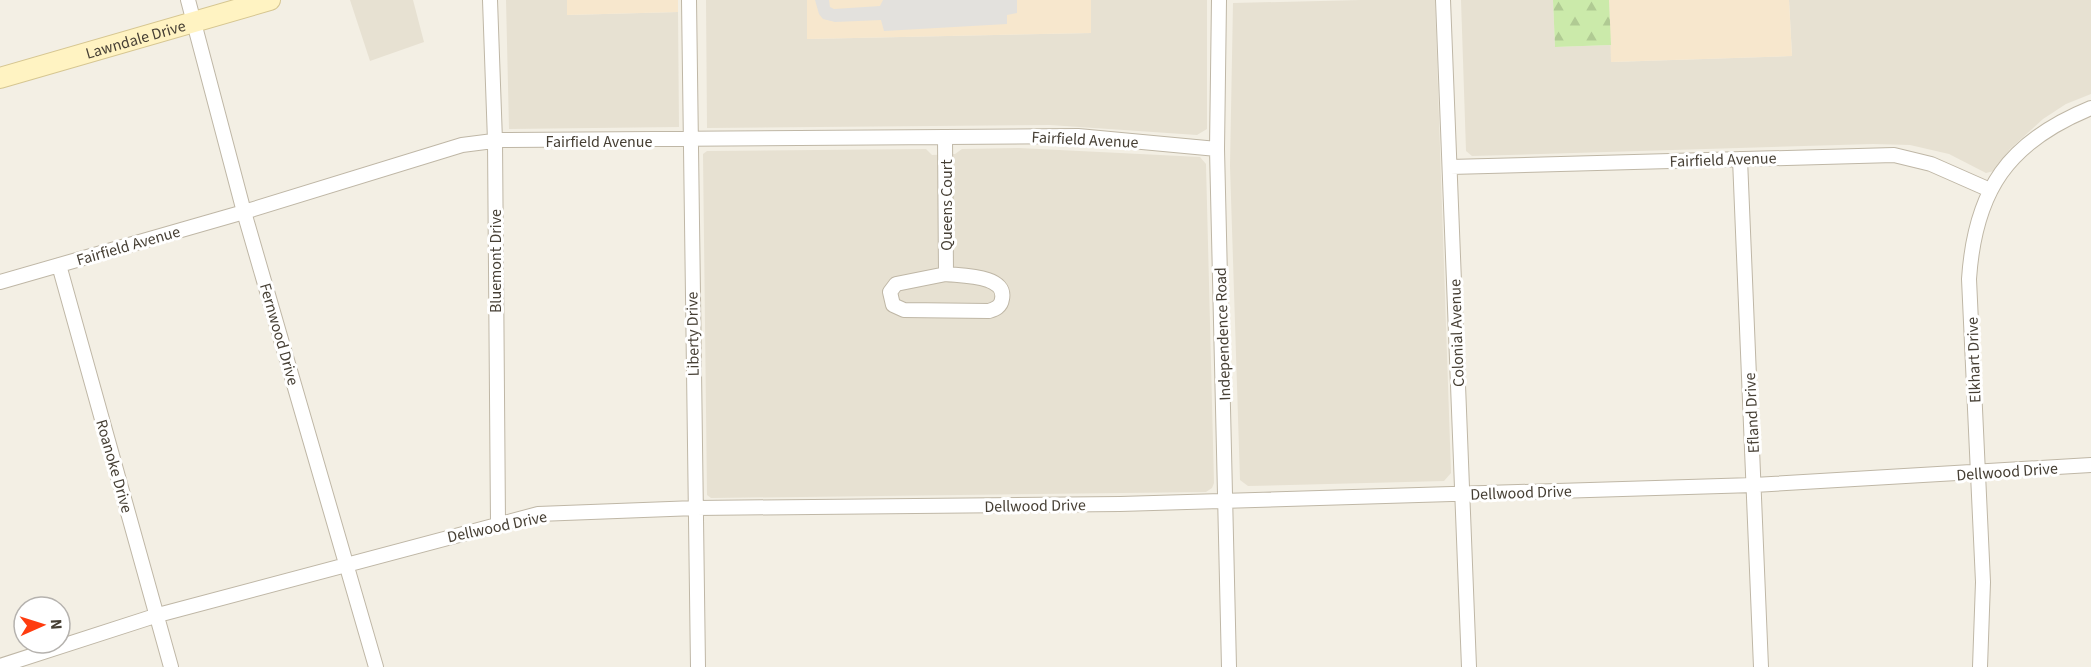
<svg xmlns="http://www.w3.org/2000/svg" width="2091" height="667" viewBox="0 0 2091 667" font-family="'Source Sans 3',sans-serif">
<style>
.residential{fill:#e7e1d2}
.commercial{fill:#f7e7cd}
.forest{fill:url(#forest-firs)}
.parking{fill:#e3e1dd}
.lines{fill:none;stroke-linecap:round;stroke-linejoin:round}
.minor-casing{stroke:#bfb7a6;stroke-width:16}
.secondary-casing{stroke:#d6c691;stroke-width:22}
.minor{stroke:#fff;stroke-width:14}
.secondary{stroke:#fff3c2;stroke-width:20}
.labels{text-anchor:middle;stroke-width:6;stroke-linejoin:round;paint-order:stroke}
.street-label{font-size:16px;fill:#463f34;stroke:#fff}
</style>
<defs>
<pattern id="forest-firs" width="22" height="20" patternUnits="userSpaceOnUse" patternTransform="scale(1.5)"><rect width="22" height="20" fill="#cbeaaa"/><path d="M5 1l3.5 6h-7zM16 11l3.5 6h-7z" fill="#b0ca93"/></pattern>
</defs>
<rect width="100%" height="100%" fill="#f3efe4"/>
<!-- residential -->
<path class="residential" d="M350,0H413L424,42L370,61Z
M506,0H567L568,15L678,12L679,127L509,129Z
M706,0H807L808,39L1091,33V0H1207V129L1197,135L1050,125L707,128Z
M1361,0H1435L1451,473L1444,481L1248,486L1240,480L1230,166L1233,3Z
M1461,0H1553L1555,47L1611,45L1612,62L1792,56L1789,0H2091V94L2066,104L2043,119L2010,149L1994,171L1986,173L1949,154L1910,145L1873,144L1472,156L1466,151Z
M1019,148L1200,157L1206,164L1214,483L1212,488L1206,492L711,498L707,495L703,154L707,151L926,149L932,155L955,154L962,149Z"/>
<!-- commercial -->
<path class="commercial" d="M567,0H678V12L567,15Z
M807,0H1091V33L807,39Z
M1609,0H1789L1792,56L1611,62Z"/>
<!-- forest -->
<path class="forest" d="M1553,0H1609L1611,45L1555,47Z"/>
<!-- parking -->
<path class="parking" d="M815,0H829L830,7L834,9L880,6L883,0H1017V13L1007,15V24L884,31L881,20L835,22L823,19L819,14Z"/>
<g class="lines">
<defs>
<path id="minor" d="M188,0L244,212L376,667
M490,0L495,141L498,523
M689,0L698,667
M1219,0L1217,149L1229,667
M1443,0L1469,667
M945,137L946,274
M1740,159L1761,667
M1450,167L1894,155L1931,164L1990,190
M59,265L171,667
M946,274C962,276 1007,275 1002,299C1001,307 995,309 989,311L904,310L893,305L890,292L896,284Z
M0,282L244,212L462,145L501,140L1078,136L1217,149
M0,666L158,615L538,514L696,508L1120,504L1754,485L2091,465
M1980,667L1983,582L1969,279C1975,190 2008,142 2091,108"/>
<g id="secondary">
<path id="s1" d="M0,78L270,0"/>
</g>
</defs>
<!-- minor casing -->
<use href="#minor" class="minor-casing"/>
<!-- secondary casing -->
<use href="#secondary" class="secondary-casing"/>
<!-- minor -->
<use href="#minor" class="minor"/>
<!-- secondary -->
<use href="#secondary" class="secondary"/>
</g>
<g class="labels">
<!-- street labels -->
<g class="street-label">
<text dy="6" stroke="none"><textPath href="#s1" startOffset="141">Lawndale Drive</textPath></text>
<text transform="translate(1085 139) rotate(3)" y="6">Fairfield Avenue</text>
<text x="599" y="147">Fairfield Avenue</text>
<text transform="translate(1723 159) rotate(-2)" y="6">Fairfield Avenue</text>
<text transform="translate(946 205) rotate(-90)" y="6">Queens Court</text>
<text transform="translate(128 245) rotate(-16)" y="6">Fairfield Avenue</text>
<text transform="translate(495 261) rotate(-90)" y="6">Bluemont Drive</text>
<text transform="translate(1456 333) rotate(-92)" y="6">Colonial Avenue</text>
<text transform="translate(280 334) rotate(74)" y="6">Fernwood Drive</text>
<text transform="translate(692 334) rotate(-91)" y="6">Liberty Drive</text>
<text transform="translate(1222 334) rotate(-92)" y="6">Independence Road</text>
<text transform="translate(1973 360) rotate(-92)" y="6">Elkhart Drive</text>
<text transform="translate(1751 413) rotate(-93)" y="6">Efland Drive</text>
<text transform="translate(115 466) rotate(74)" y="6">Roanoke Drive</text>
<text transform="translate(2007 471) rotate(-4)" y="6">Dellwood Drive</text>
<text transform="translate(1521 492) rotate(-2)" y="6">Dellwood Drive</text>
<text transform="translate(1035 505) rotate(-1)" y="6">Dellwood Drive</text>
<text transform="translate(497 526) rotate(-12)" y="6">Dellwood Drive</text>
</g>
</g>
<!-- north arrow -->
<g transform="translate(42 625) rotate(87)"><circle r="28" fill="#ffffff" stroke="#b5b2ae" stroke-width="1.5"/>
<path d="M0-4.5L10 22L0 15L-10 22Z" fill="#ff3c0f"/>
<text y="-9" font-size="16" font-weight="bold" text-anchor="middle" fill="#463f34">N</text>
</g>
</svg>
